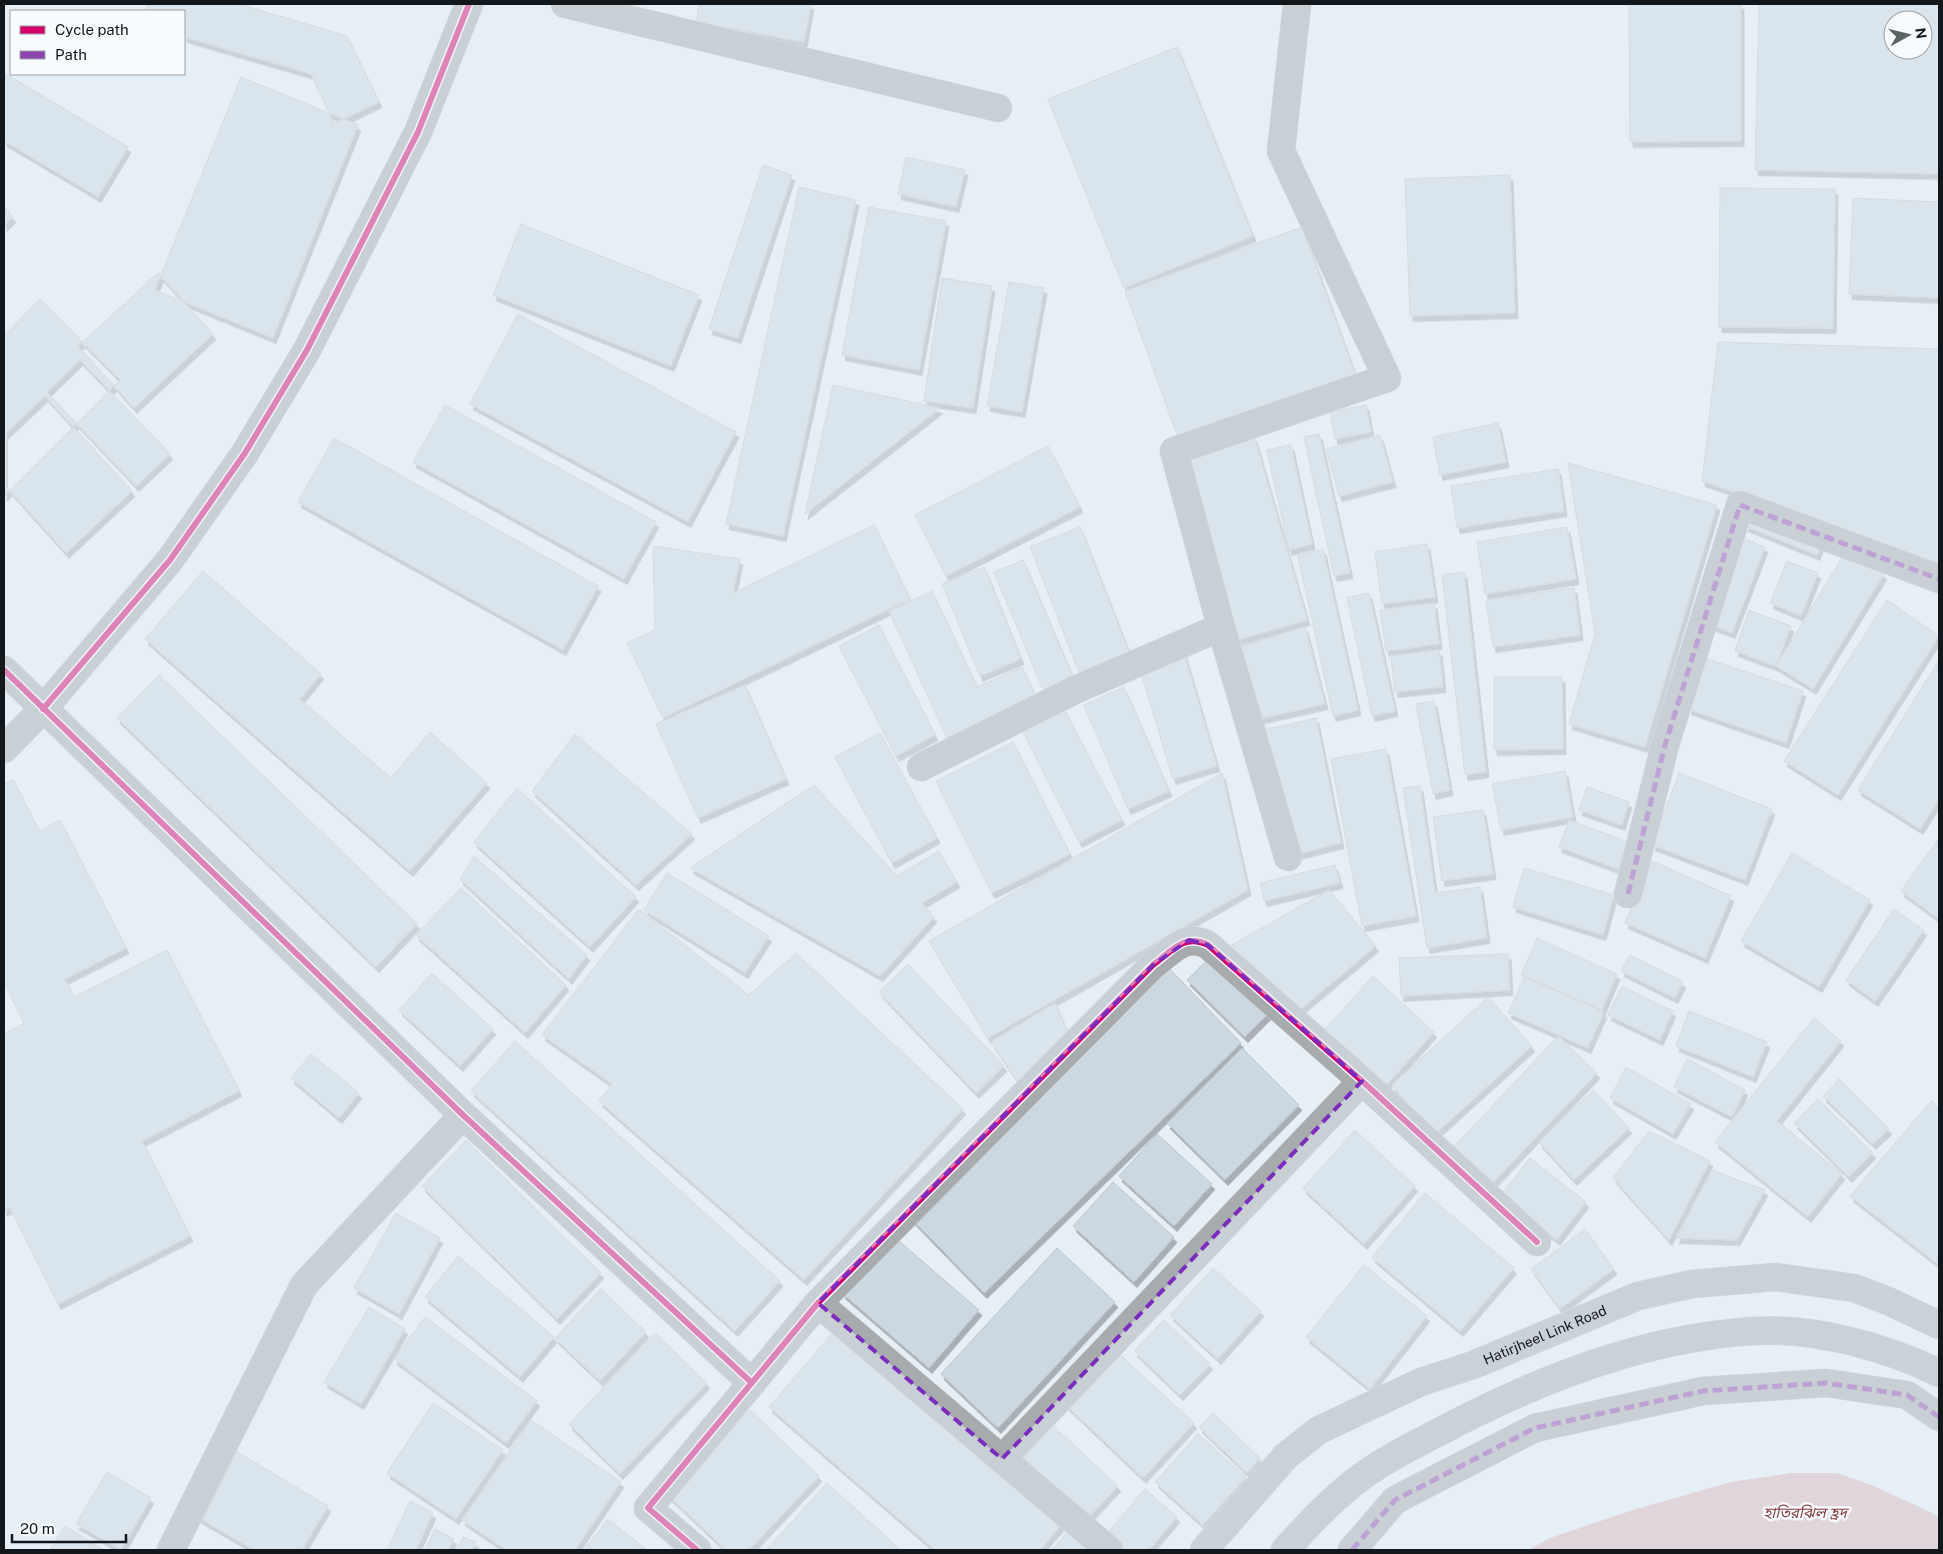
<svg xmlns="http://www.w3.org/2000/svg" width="1943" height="1554" viewBox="0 0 1943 1554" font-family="'Public Sans','Noto Sans Bengali',sans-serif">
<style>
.water{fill:#dab6b8}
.building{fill:#cbd8e1;stroke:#bec5ca;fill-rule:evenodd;filter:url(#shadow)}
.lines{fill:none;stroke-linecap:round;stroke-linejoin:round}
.minor-casing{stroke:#c6ccd0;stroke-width:29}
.major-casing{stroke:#c6ccd0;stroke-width:29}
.minor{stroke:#a7abae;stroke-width:28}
.major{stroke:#aaaeb3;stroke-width:28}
.quiet{stroke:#8e44ad;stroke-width:5;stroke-dasharray:10 5;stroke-linecap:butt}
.cycleway-casing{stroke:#f8fbfd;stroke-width:9}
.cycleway{stroke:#d6006c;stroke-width:6}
.marked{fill:none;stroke:#7b2cbf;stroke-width:4;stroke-dasharray:10 6;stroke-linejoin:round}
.labels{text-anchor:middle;stroke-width:5;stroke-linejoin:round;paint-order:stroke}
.street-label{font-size:14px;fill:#11171b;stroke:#f8fbfd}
.water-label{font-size:15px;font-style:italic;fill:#843e42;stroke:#f8fbfd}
</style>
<defs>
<filter id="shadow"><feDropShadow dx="3" dy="5.5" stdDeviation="0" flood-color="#0004"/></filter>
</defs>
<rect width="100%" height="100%" fill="#e6eff5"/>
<!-- water -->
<path class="water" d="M1791,1473H1837L1874,1486L1934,1514L1939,1519V1550H1528L1550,1538L1633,1510L1731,1482Z"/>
<!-- building -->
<path class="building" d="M148,4H239L347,36L379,102L334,124L311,74L184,37V11H146Z
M699,4H811L804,42L696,22Z
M1629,4H1741V141L1630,142Z
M1759,4H1939V174L1755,170ZM1893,20H1923V50H1893Z
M1177,47L1253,236L1124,288L1048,99Z
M4,73L128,147L98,197L4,141Z
M241,77L358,125L273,338L155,290Z
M906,157L965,170L956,207L898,194Z
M763,165L792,175L738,338L709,329Z
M1510,175L1515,313L1410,316L1405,179Z
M799,187L856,200L783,536L726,524Z
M1720,188L1835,189L1833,328L1719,327Z
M1853,198L1939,202V298L1849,294Z
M4,207L13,217L4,226Z
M869,207L946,221L919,370L842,355Z
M521,224L699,295L671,366L493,295Z
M1302,227L1355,374L1180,443L1125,291Z
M158,273L213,334L134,408L78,346Z
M942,278L992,286L973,408L924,401Z
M1009,282L1044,288L1022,412L987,406Z
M40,299L120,380L4,496V336Z
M518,314L736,432L688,522L470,404Z
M1718,342L1939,349V563L1702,481Z
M80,360L170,454L136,486L47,392Z
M833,385L940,408L805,514Z
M45,396L132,491L66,553L4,484V435Z
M445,405L656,522L624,579L413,462Z
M1366,405L1371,432L1335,439L1330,412Z
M1498,423L1506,462L1440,475L1433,437Z
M1319,434L1350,573L1334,576L1304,437Z
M1380,435L1393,482L1339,496L1326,449Z
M1254,436L1307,620L1234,641L1183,456Z
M334,438L598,586L563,650L298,502Z
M1291,445L1312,544L1289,550L1267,450Z
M1048,446L1080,507L946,576L915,515Z
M1568,463L1717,505L1645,747L1569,724L1595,634Z
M1558,469L1564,511L1457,528L1451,486Z
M1751,513L1822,541L1817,555L1745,526Z
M874,525L910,599L663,718L627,643L655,630L653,546L740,559L733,593Z
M1080,527L1131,657L1081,677L1030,547Z
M1567,527L1576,579L1485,594L1477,542Z
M1743,538L1765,547L1732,633L1711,625Z
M1427,544L1435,597L1382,604L1375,552Z
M1323,549L1358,710L1333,716L1298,556Z
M1846,551L1884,574L1813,689L1776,666Z
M1023,560L1074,680L1044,692L994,572Z
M1787,561L1818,573L1801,616L1770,603Z
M984,567L1021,659L980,676L942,584Z
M203,571L321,674L300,699L391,778L430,732L487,783L410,871L145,639Z
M1464,572L1486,772L1465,775L1442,575Z
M1574,588L1580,635L1493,647L1486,600Z
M932,591L977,687L1022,667L1036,697L947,738L889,611Z
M1369,593L1395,711L1372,716L1347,598Z
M1887,600L1939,636L1838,795L1784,761Z
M1434,603L1439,644L1386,651L1380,610Z
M1749,610L1791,626L1776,666L1735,651Z
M879,625L935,735L896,756L839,646Z
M1305,627L1325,704L1258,719L1237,648Z
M1182,646L1217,766L1173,779L1137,659Z
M1439,650L1443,687L1395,692L1391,656Z
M1705,658L1803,691L1786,743L1688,709Z
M1939,660V799L1920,829L1858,790Z
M159,675L417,924L376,967L117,718Z
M1494,677H1562L1563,749L1494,750Z
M745,685L786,779L698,818L656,724Z
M1124,687L1169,791L1128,809L1084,705Z
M1434,701L1450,790L1433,794L1416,704Z
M1065,711L1122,820L1079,842L1023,732Z
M1316,718L1341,843L1294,855L1259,731Z
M880,733L937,838L892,863L835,757Z
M575,734L692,834L636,885L532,791Z
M1013,742L1070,854L992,893L936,781Z
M1386,749L1416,916L1362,926L1331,759Z
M1565,771L1573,817L1501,830L1492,784Z
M1222,773L1248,890L988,1038L929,941Z
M1679,773L1772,809L1745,880L1652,845Z
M13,780L39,831L60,820L126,948L65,979L74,997L167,950L239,1091L142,1141L190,1236L58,1304L10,1208L4,1211V1034L24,1023L4,982V784Z
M814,785L897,876L939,851L957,882L922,903L934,917L880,976L690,868Z
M1420,786L1435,893L1480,887L1487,938L1427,948L1403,788Z
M1587,787L1629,802L1622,825L1579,810Z
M517,788L636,897L590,947L474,842Z
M1483,810L1493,874L1442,881L1433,817Z
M1569,820L1628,842L1618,869L1559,847Z
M1939,838V919L1901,891Z
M1792,853L1870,900L1819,987L1741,941Z
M474,856L587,955L569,979L460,879Z
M1652,861L1731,896L1705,958L1625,923Z
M1335,865L1340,883L1264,901L1260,883Z
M1524,868L1614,895L1603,935L1513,907Z
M667,873L769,936L745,973L644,910Z
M461,888L566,985L525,1033L416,935Z
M1329,890L1376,946L1291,1017L1228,947Z
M639,909L749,995L796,953L963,1109L804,1280L599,1101L612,1084L542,1035Z
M1894,909L1924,930L1875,1001L1846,980Z
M1537,938L1617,974L1602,1010L1521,975Z
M1508,954L1510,990L1401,996L1399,958Z
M1630,955L1683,982L1675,998L1621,971Z
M1209,958L1268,1014L1245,1037L1187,980Z
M908,964L1004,1066L976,1093L879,992Z
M1165,964L1241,1043L984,1293L908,1215Z
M432,973L493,1029L460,1066L399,1010Z
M1373,976L1434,1032L1382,1090L1321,1034Z
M1524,977L1604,1012L1588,1048L1508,1013Z
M1622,986L1673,1011L1660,1040L1608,1015Z
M1488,997L1532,1046L1435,1134L1392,1085Z
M1055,1003L1072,1043L1024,1091L991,1042Z
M1689,1011L1767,1042L1753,1077L1676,1046Z
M1814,1018L1841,1041L1777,1121L1842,1174L1808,1217L1715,1142Z
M1558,1036L1597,1073L1487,1189L1449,1152Z
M515,1041L780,1281L735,1331L471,1091Z
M1242,1048L1299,1105L1225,1180L1167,1123Z
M311,1054L359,1093L339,1118L291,1078Z
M1687,1059L1745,1090L1732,1117L1674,1087Z
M1626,1067L1691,1104L1673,1134L1610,1098Z
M1839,1079L1889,1129L1873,1144L1823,1096Z
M1593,1090L1629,1128L1574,1180L1539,1142Z
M1818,1099L1873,1153L1849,1177L1794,1123Z
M1932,1100L1939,1111V1265L1850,1196Z
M1355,1130L1415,1186L1364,1244L1303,1188Z
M1649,1131L1710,1161L1669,1240L1613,1178Z
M1157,1134L1212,1184L1174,1226L1119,1176Z
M466,1140L601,1273L557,1319L422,1186Z
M1530,1158L1586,1202L1557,1240L1500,1196Z
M1712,1170L1765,1190L1737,1240L1676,1238Z
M1113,1182L1174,1237L1134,1282L1073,1226Z
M1425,1193L1514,1268L1460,1331L1372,1257Z
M396,1213L440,1238L399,1314L354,1288Z
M1585,1229L1614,1269L1560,1309L1531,1269Z
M892,1235L979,1310L929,1368L842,1293Z
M1057,1248L1115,1302L998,1428L941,1374Z
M458,1256L554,1337L520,1377L425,1297Z
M1364,1265L1427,1316L1370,1389L1306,1337Z
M1213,1268L1261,1311L1218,1359L1170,1315Z
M601,1289L646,1332L600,1381L555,1338Z
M369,1307L405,1329L361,1404L324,1382Z
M425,1317L537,1401L506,1443L394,1359Z
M1164,1320L1210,1364L1180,1395L1134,1351Z
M834,1331L1061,1525L1040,1550H935L769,1407Z
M655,1333L707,1383L620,1474L569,1424Z
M1116,1351L1194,1423L1143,1478L1066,1405Z
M433,1403L503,1450L456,1519L387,1473Z
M750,1410L819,1476L749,1550H726L669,1496Z
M1213,1413L1260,1458L1247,1473L1199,1427Z
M531,1420L621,1482L575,1550H506L462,1520Z
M1048,1421L1118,1486L1088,1518L1018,1452Z
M1198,1434L1246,1477L1203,1525L1155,1482Z
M231,1448L328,1506L302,1550H254L192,1514Z
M107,1472L151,1498L121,1550L76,1524Z
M827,1483L901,1550H766Z
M1145,1489L1177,1517L1149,1550H1118L1104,1537Z
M410,1501L433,1513L416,1550H387Z
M608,1519L647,1550H584Z
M65,1526L104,1550H50Z
M1072,1526L1100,1550H1052Z
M435,1529L454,1539L448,1550H425Z
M463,1537L476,1542L472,1550H457Z"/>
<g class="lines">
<defs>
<path id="minor" d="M565,4L998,108
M1221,627L1288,857
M4,670L463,1115L752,1383
M4,749L43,709L170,560L245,453L307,350L418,132L469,4
M921,767L1077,689L1221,627L1174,451L1387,378L1281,151L1297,4
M1628,894L1665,745L1740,505L1939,579
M818,1303L1109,1550
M1002,1459L1362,1081
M171,1550L304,1285L463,1115
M697,1550L648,1508L818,1303L1153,965C1172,951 1184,933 1208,945L1362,1081L1537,1242
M1352,1550L1395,1500L1535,1428L1703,1391L1826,1383L1907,1395L1939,1417"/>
<g id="major">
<path id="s1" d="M1204,1550L1286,1456L1319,1430L1421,1382L1473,1365L1638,1296L1692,1284L1775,1277L1854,1288L1888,1301L1939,1325"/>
<path d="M1285,1550C1306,1527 1327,1504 1352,1484C1378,1463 1410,1447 1439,1432C1537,1380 1643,1338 1753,1331C1813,1327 1886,1347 1939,1373"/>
</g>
</defs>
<!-- minor casing -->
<use href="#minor" class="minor-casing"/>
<!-- major casing -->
<use href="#major" class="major-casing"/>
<!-- minor -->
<use href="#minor" class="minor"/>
<!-- major -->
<use href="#major" class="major"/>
<!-- quiet -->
<path class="quiet" d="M1628,894L1665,745L1740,505L1939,579
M1352,1550L1395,1500L1535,1428L1703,1391L1826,1383L1907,1395L1939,1417"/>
<defs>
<path id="cycleway" d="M4,670L463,1115L752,1383
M43,709L170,560L245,453L307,350L418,132L469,4
M697,1550L648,1508L818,1303L1153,965C1172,951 1184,933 1208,945L1362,1081L1537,1242"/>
</defs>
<!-- cycleway casing -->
<use href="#cycleway" class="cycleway-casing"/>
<!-- cycleway -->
<use href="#cycleway" class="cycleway"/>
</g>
<!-- marked area -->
<path d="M0 0H1943V1554H0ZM1189,940L1208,945L1362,1081L1002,1459L818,1303L1153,965Z" fill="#e6eff5" fill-opacity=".55" fill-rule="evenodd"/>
<path class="marked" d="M1189,940L1208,945L1362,1081L1002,1459L818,1303L1153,965Z"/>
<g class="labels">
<!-- street labels -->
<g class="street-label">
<text dy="5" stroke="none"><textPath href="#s1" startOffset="412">Hatirjheel Link Road</textPath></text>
</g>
<!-- water labels -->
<g class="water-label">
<text x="1805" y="1518">হাতিরঝিল হ্রদ</text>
</g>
</g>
<!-- border -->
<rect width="1943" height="1554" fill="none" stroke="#11171b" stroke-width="10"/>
<!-- legend -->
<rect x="10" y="10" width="175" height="65" fill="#f8fbfd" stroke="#9ca0a3"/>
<rect x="20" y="26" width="25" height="8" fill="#d6006c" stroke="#9ca0a3"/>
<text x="55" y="35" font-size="15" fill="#11171b">Cycle path</text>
<rect x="20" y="51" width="25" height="8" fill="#8e44ad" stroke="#9ca0a3"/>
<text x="55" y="60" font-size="15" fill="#11171b">Path</text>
<!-- north arrow -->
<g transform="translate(1908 35) rotate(82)"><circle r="24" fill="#f8fbfd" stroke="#9ca0a3"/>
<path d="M0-4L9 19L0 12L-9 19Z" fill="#5c6367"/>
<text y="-8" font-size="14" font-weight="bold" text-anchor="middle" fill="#11171b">N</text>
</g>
<!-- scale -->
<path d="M12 1534v8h114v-8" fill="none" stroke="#11171b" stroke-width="2.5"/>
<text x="20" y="1534" font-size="15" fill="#11171b" stroke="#f8fbfd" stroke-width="4" paint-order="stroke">20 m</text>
</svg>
